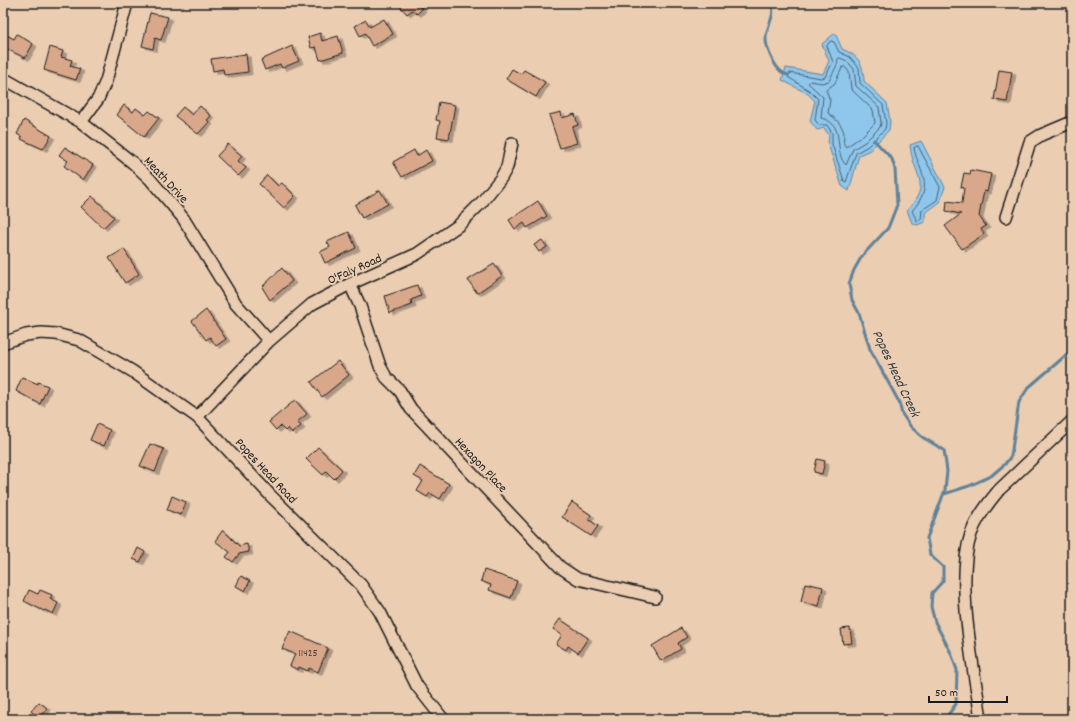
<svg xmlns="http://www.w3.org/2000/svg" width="1075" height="722" viewBox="0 0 1075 722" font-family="Dekko,sans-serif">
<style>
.water{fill:#8ec6ec;stroke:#608299}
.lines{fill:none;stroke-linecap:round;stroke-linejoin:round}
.shore{stroke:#4a606f;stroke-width:1}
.stream{stroke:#608299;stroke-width:3}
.building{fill:#d9a88b;stroke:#1c1c1c;filter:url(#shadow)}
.minor-casing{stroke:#1c1c1c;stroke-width:14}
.minor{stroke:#ebcdb2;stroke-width:11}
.labels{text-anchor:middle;stroke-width:4;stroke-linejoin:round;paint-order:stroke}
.number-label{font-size:11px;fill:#4b3f38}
.street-label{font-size:13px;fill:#1c1c1c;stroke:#ebcdb2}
.water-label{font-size:14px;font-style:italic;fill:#333e46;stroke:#ebcdb2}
</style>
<defs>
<filter id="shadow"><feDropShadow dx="4" dy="2.5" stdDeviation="0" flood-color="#0004"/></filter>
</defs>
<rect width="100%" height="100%" fill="#ebcdb2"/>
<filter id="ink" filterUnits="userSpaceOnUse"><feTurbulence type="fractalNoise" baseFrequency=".025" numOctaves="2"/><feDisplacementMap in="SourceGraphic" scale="8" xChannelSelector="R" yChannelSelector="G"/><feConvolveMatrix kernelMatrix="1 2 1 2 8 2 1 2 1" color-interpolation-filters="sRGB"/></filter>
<g filter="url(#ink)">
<!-- water -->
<path class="water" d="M835,33L842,49C859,56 863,63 864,81L887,103L890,122L889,130L870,150L859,155L849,191L842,186L828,144L829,135L824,128L817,130L810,121L815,101L808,94L782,80L786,68L823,74L829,61L822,44Z
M921,141L945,187L940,202L925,213V222L917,225L912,223L907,210C933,183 913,176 910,145Z"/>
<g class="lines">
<!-- shore -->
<path class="shore" d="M831,41L834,42L839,52L850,57L859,68L860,83L883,105L886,123L885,129L868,146L856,153L846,182L844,181L832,144V133L827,125H819L815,120L818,99L810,91L788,77L790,73L821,78L825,77L833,62L827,46Z
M840,58L847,61L854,69L856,86L879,107L881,123L880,127L865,142L853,149L846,165C834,154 844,131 829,121C827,119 823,119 821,118L823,97L808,83L810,81L822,83L829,81L837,65L838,59Z
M845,67L849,72L851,89L873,110L875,123L861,137L846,147C842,143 844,140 844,134C843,125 835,118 828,113L830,100L826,90L835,83L842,68Z
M918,146L940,187L937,200L922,210L921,219L917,221L912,211C932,187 924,180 915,153L914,148Z"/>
<!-- stream -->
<path class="stream" d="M772,3C775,18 768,23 766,36C765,48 776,73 788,75
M874,140L892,159L895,169L897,205L888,228L862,256L854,270L849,284L852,300L859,313L870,349L899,402L902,414L911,427L922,437L944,450L947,471L945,490L927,538L930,555L943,567V581L932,593L931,607L935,622L951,653L957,670L956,704L945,719
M944,494L969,486L991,476L1005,464L1011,456L1019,402L1028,388L1072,350"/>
</g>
<!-- building -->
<path class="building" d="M397,3H419L418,4L422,9L417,14L412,10L407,14Z
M150,13L168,17L161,40L155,38L153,49L142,46Z
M384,19L393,34L372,46L365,33L360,36L355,26L366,20L370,27Z
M3,33L14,39L17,34L33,44L25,58L3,47Z
M320,33L322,41L338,36L343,53L320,60L316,47L311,48L308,37Z
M292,46L299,61L282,68L280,64L265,70L261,60Z
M50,47L63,51L61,57L72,60L70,66L80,69L76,80L44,70Z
M246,54L248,72L224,75L223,69L213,71L211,59Z
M512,69L521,74L524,70L545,82L536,97L506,79Z
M999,70L1012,72L1007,102L994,100Z
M439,102L455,105L449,139L437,137L440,121L436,120Z
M124,105L133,112L136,108L145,115L149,111L159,118L144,137L117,115Z
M200,106L211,116L207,120L209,122L198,134L175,116L183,107L192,115Z
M561,112L562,118L575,114L578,125L572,127L577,143L560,148L549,115Z
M24,120L51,136L43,149L21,139L22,137L17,134Z
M228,144L242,156L238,161L246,168L238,176L217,156Z
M65,147L93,165L83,180L64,166L68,161L59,155Z
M414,150L417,156L426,150L432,161L402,177L393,162Z
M971,170L991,174L987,192L984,191L979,216L986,226L981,229L984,234L962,249L945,226L961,214L946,211L947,201L962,203L964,188L961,187L964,173L970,174Z
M267,175L278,186L282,183L295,196L284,208L259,184Z
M380,190L388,204L362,218L355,205Z
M92,196L114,217L103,228L81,207Z
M538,201L547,216L527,228L524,223L515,229L509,220Z
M349,232L356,248L325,263L320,252L330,247L327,242Z
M542,240L547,247L539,252L534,245Z
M124,249L139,274L125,283L109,258Z
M494,264L502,276L477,293L468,280Z
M282,268L292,281L270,300L262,287Z
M417,285L421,296L411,300L412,305L390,313L385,296Z
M206,310L226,339L216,346L210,337L206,340L192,321Z
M338,361L349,375L322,397L311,382Z
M22,377L38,384V382L48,386L40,404L16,391Z
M295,400L307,414L297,422L301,426L292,433L288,428L285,431L280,426L276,430L269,422Z
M97,424L110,430L104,446L90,440Z
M150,444L164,449L155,472L140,466Z
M318,447L342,470L334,479L326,471L323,475L306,459Z
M817,459L825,461L822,474L814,472Z
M420,466L449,484L440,499L430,493L427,497L417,491L423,481L414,476Z
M172,496L186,502L181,515L167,510Z
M572,502L591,515L588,519L598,526L591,536L562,517Z
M223,530L239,546L247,544L249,552L239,554L233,562L226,557L230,552L215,541Z
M138,548L145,552L140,562L133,559Z
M484,570L517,581L511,598L489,590L491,585L481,581Z
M241,576L250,581L245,591L236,586Z
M805,583L823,587L819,606L801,602Z
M29,590L38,594L40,590L52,595L50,599L58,603L53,614L45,610L44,611L24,601Z
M560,619L588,638L578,653L568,646L566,650L556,644L562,635L553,629Z
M681,628L687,637L678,643L681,649L661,661L652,646Z
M850,628L852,643L843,644L841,629Z
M290,631L328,648L318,672L309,668L308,671L299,667L298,670L290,666L295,654L282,649Z
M39,702L47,708L39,718L31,711Z"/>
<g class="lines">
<defs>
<path id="minor" d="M3,78L81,122L133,163L150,179L183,218L236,304L269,341
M81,122L98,99L106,81L127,3
M1006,217L1030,142L1041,135L1072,122
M350,284L360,306L380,366L386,377L400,391L411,409L560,567L578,579L655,597
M3,343L26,335L41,333L56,334L79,340L132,371L197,417L271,496L361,585L380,612L417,686L443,719
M197,417L269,341L312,304L350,284L417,254L459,225L481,203L501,178L507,167L512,143
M981,719C974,668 955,581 971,534C977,517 988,503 999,490L1072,421"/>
</defs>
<!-- minor casing -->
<use href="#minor" class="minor-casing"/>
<!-- minor -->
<use href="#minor" class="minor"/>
</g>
</g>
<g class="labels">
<!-- number labels -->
<g class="number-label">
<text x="308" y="656">11425</text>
</g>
<!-- street labels -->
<g class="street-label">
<text transform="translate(167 179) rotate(47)" y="5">Meath Drive</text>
<text transform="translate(354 268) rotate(-24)" y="5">O'Faly Road</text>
<text transform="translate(482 464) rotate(47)" y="5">Hexagon Place</text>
<text transform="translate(267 470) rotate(47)" y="5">Popes Head Road</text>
</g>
<!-- water labels -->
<g class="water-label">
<text transform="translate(897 373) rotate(65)" y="5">Popes Head Creek</text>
</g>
</g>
<!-- margin -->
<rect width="1075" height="722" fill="none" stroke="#ebcdb2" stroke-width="16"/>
<rect x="8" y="8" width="1059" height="706" fill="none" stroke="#1c1c1c" stroke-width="1.5" filter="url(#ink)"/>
<!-- scale -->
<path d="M929 696v6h78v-6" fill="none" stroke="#1c1c1c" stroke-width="2"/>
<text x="935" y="696" font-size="12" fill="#1c1c1c" stroke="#ebcdb2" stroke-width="3" paint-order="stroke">50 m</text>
</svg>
